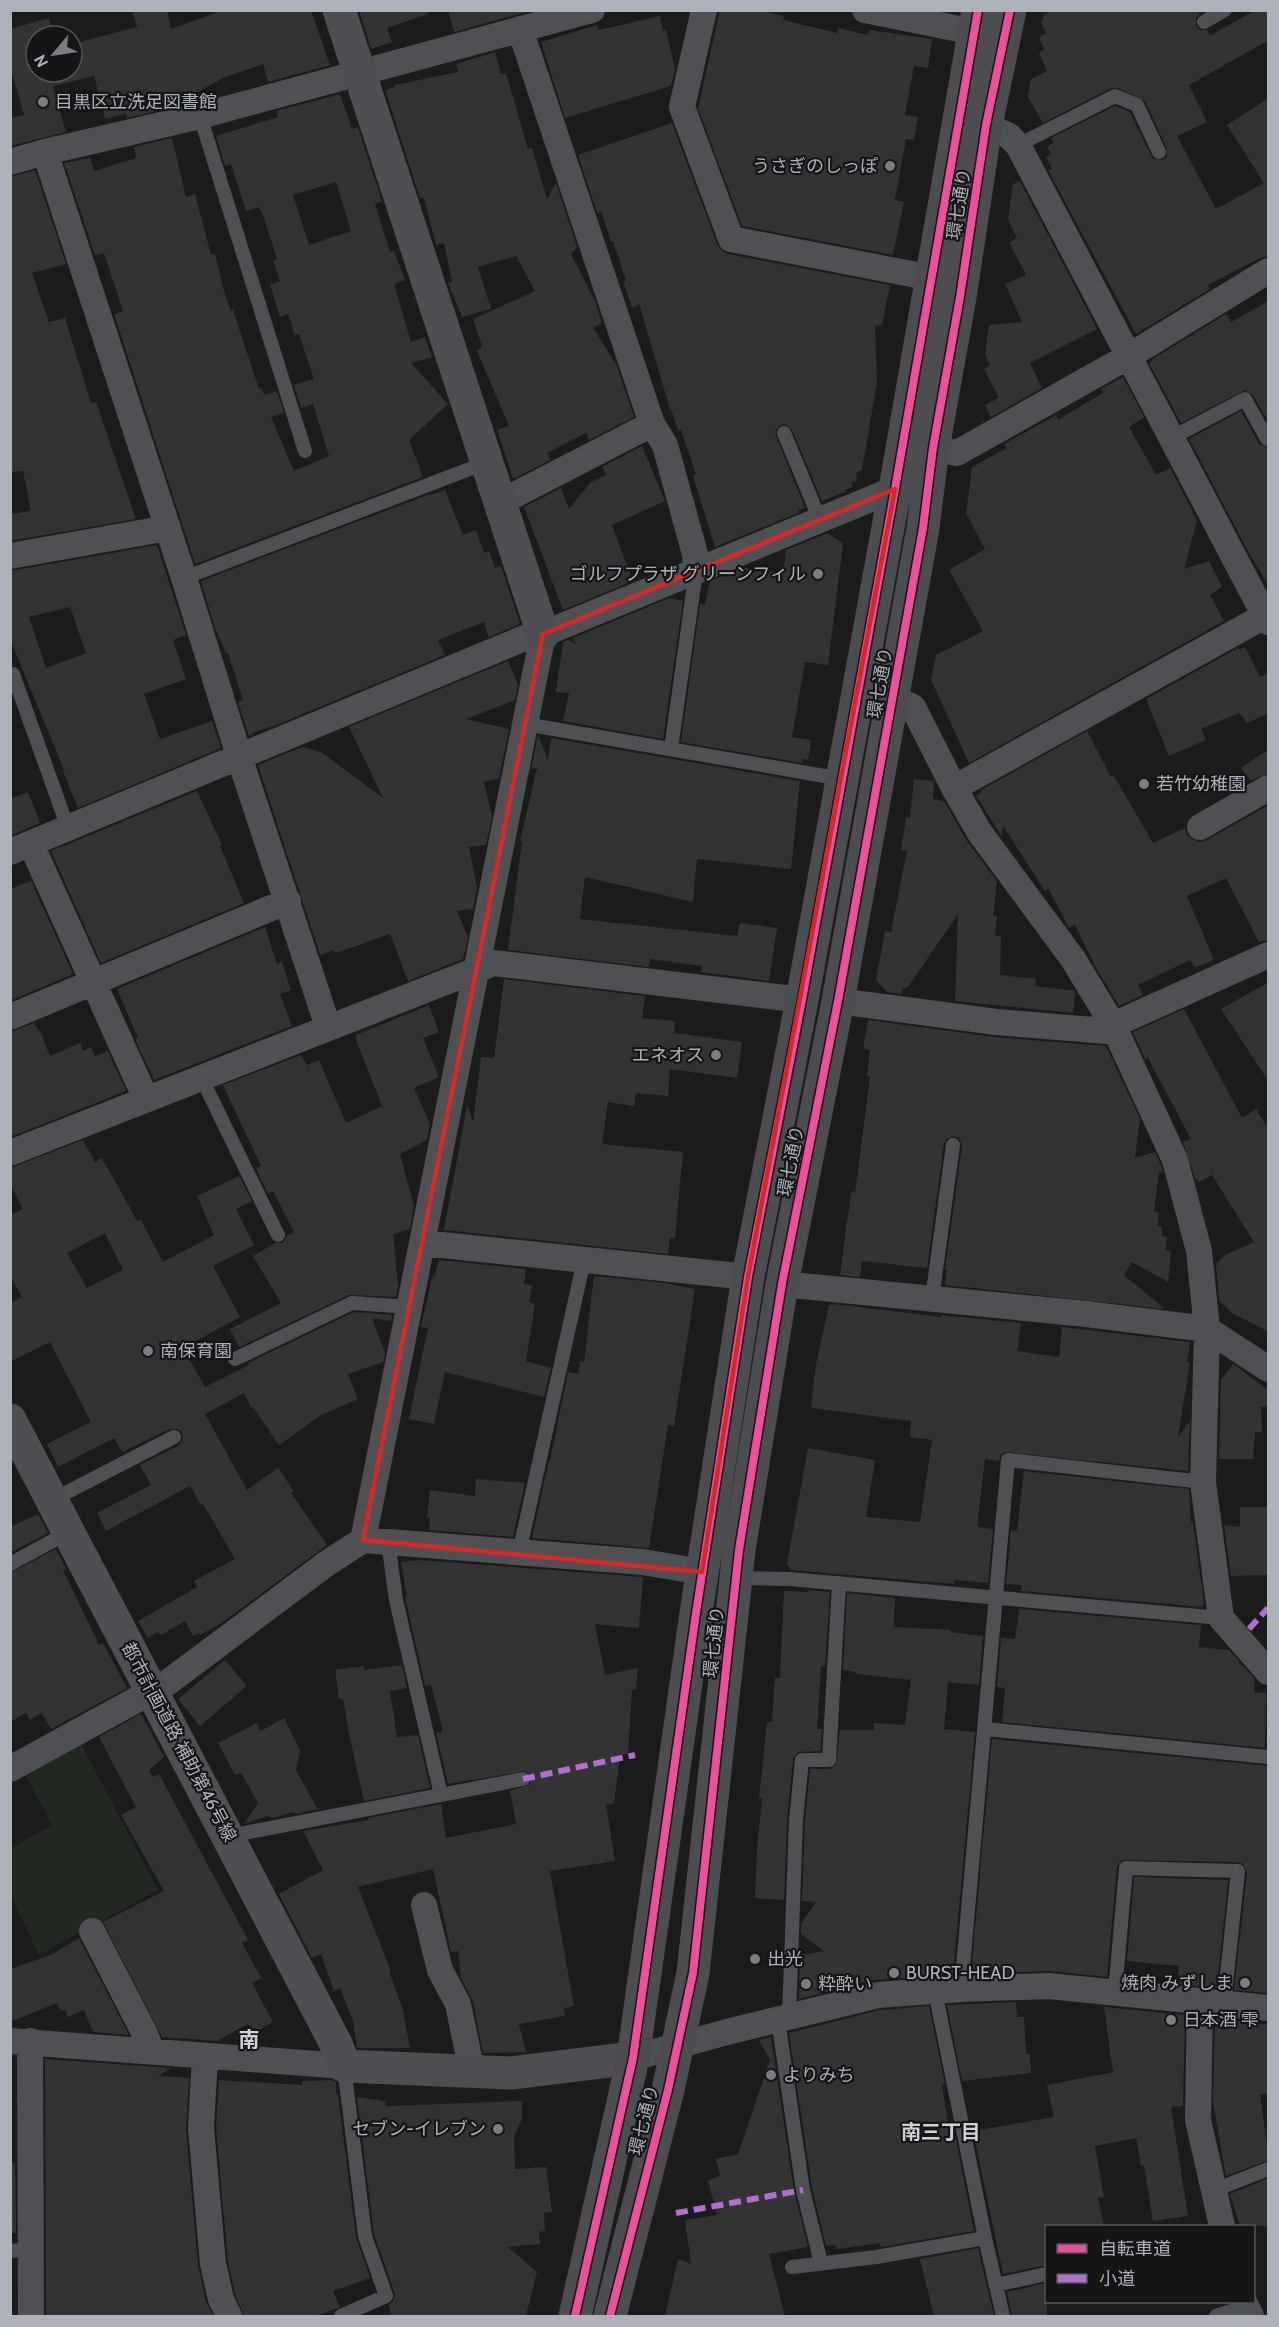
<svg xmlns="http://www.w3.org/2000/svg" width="1279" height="2327" viewBox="0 0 1279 2327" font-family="Cabin,'Noto Sans JP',sans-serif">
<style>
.green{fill:#212822}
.building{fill:#333;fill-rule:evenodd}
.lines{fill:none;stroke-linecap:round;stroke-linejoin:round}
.lane{stroke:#4f5054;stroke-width:14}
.street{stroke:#4f5054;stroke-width:26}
.secondary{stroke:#4e4f52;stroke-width:33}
.primary{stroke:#4c4d50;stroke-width:33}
.quiet{stroke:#b36fd0;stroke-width:6;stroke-dasharray:12 6;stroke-linecap:butt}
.cycleway-casing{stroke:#151517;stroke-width:11}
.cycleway{stroke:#ef4d9e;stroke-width:8}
.marked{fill:none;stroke:#d62828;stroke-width:4.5;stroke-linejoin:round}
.poi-dot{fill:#7a7d83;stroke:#151517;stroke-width:2}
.labels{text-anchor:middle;stroke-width:4.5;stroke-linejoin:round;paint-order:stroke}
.poi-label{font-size:18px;fill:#adb2bb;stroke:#151517;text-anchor:start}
.street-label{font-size:18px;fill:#adb2bb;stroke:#151517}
.neighbourhood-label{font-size:20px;font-weight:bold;fill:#ced1d7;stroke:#151517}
.quarter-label{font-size:21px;font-weight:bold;fill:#ced1d7;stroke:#151517}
</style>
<rect width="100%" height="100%" fill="#1b1b1b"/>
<!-- green -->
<path class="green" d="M78,1738L158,1890L39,1955L11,1896V1848L52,1825L22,1768Z"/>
<!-- building -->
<path class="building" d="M132,10H167L171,29L224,10H311L330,65L268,82L263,64L223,78L187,98L190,103L127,118L126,113L105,119L94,76L53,86L66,132L10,146V118L24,115L10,66V29L49,18L54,36H36V72H72V44L137,27Z
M359,10H427L428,14L387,28L392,42L371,49Z
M448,10H526V12L454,32Z
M720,10H756L784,16L783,20L837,33L838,28L868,35L869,30L932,39L928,68L914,66L905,115L918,117L914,140L906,139L895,200L904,202L893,255L742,226L698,108Z
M1054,10H1198L1200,14L1196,18V26L1200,30H1207L1210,36L1255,10H1269V40L1189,85L1207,122L1177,136L1216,209L1264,183L1227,125L1269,98V256L1260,258L1208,285L1210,289L1136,334L1048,170L1052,169L1046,157L1051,154L1047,146L1054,143L1051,138L1115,106L1130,112L1153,159L1163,160L1167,157V149L1145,101L1118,88H1111L1043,123L1028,97L1031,79L1047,71L1039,53L1044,49L1039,38L1046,33L1041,23L1044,15Z
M660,16L663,31L666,30L675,69L671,86L565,118L541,42L597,25L599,30Z
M495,52L501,74L506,73L528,149L532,148L547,199L556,183L577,247L571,254L595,301L602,323L593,328L616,364L634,417L589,440L586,433L547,453L550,460L513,479L497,430L509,426L477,351L482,346L473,319L535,291L516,256L478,267L491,309L462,317L448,283L452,281L444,243L436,245L424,198H420L385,90L393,88L395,85L458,72L456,64Z
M340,94L352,129L358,127L382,201L375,204L390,252L394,251L405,280L394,284L411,342L425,337L432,357L411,363L448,404L409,440L423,477L195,564L114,314L123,311L104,253L95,255L64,163L90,158L94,171L136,158L134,147L172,138L186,197L195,194L211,255L215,254L224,291L231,311L233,310L259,389L262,388L264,395L277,391L284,413L271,417L294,471L329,456L313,404L301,408L294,385L314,379L299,334L295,335L288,314L280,317L270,285L280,281L273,260L277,259L263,215L259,207L246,211L231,164L225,166L216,136L278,117L276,111ZM336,182L351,231L309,245L293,195Z
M672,123L717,244L722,251L728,254L890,285L882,325L875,326L877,382L862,470L856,473L857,481L851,483L853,487L845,490V492L822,501L792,430L786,424L780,425L775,431L776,436L805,508L797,510L800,512L715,547L693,476L696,474L681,430L678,431L671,409H670L639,304L632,308L623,281L626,280L613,241L611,242L601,210L598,215L578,155Z
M35,170L66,264L32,273L49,322L65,318L91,403L96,402L136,519L10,541V514L31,511L23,471L10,472V177Z
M1020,181L1097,329L1030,363L1042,388L991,417L985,405L999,398L984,369L990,365L985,354L989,325L1022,322L1005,284L1026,275L1009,242L1017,238L1008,219L1013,184Z
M1269,301V423L1253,395L1245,390L1181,423L1149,363L1152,362L1151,360L1226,314L1231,322Z
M1123,377L1144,417L1129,427L1156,475L1170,468L1197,520L1184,569L1209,561L1222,587L1210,595L1224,621L969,763L931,680L936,655L983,631L949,570L985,549L966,513L972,467L1007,448L1004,444L1056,415L1058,420L1103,393L1101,389Z
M1241,411L1259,444L1269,448V586L1249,553L1189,439Z
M642,446L665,501L612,525L633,581L563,610L524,507L561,488L569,509L591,482L606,475L602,467Z
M445,490L463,535L476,530L484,553L489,551L495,568L501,566L520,624L489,637L484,622L443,638L438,640L445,655L274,726L251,733L254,734L249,736L238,702L243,700L228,653L226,654L214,625L201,581L430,494L431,495Z
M828,533L843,544L828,665L805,662L792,737L811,740L808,760L802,759V763L681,742L700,604L705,605L710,581L744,568L783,573L786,550Z
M157,545L186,635L173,640L186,679L144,694L160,739L212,721L221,748L78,808L63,771L64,770L10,639V571ZM70,607L86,653L46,668L29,617Z
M669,598L683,601L663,739L563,721L569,693L556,692L563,642L568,640L576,644L573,638Z
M1245,647L1260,677L1269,673V713L1247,723L1239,713L1201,729L1206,740L1169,756L1146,699L1238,648L1239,650Z
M508,661L518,685L515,700L466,719L509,729L499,778L484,782L492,816L486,845L469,847L477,887L473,909L457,911L468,937L463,959L408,981L390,934L336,953L334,950L320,955L258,765L302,747L321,752L383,798L349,727Z
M1087,731L1111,777L1114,776L1153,843L1185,828L1187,835L1193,840L1199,842L1207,840L1269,805V940L1259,942L1226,878L1187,896L1214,960L1195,968L1190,960L1138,985L1143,995L1119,1006L1095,966L1075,925L1069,928L1048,888L1045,891L1003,826L1002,837L976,796L982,792L981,790Z
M538,735L548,760L551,738L800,781L791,869L697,859L693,902L585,877L580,919L737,936L740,923L777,928L769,981L701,972L702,966L650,959L649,967L508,950L522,841H520L537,768L531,769Z
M1269,749V773L1250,781L1241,768Z
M914,779L934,781L933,799L944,801L967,841L997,881L993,916L997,917L995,936H1001L1000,975L1036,979L1035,986L1075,991L1073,1013L955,1001L958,914L908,987L902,989V994L887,992L876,980L885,931L891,932L907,851L901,850L906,817L910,818Z
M197,791L222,845L220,846L244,903L101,963L51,851Z
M28,792L40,823L10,836V799Z
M31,881L73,974L10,1001V889Z
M265,927L277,964L282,962L291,990L280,994L292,1026L154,1080L135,1039L138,1038L117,989Z
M504,979L645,996L642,1018L675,1021L674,1033L742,1042L737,1078L670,1069L668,1096L636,1093L634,1106L608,1102L602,1144L683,1152L675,1238H670L668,1254L444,1230L467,1105L473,1122L481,1057L494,1058Z
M1269,982V1082L1221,1009Z
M429,1005L439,1032L423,1038L439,1077L414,1088L430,1124L427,1140L400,1154L414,1206L410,1229L393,1234L398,1286L396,1297L349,1295L239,1347L230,1329L281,1303L253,1256L275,1243H282L287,1236L294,1232L273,1191L268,1194L256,1168L261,1166L223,1085L301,1055L307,1065L319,1060L346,1123L382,1106L357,1043L356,1035Z
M1184,1009L1242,1118L1256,1109L1269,1130V1332L1232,1313L1219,1300L1216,1264L1225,1255L1254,1242L1212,1175L1199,1182L1195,1178L1183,1142L1191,1139L1147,1056L1146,1061L1133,1032Z
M868,1020L994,1037L1106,1046L1140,1119L1135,1158L1155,1152L1161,1165L1163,1173L1159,1172L1154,1211L1159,1212L1158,1226L1162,1227V1236L1167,1237L1166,1250L1171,1252L1168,1282L1132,1262L1124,1275L1165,1309L945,1285L947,1270H945L962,1146L959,1138L954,1136L946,1139L944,1144L927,1268L862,1261L860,1277L840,1275L851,1192L855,1193L870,1077L867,1076L870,1050L863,1049Z
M34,1023L37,1029L40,1031L50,1056L80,1043L83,1051L91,1047L95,1056L108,1051L126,1091L13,1136L10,1129V1032Z
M83,1140L95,1162L102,1158L137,1221L141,1220L163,1262L214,1235L197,1196L239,1176L252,1201L236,1209L254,1245L213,1266L240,1317L183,1348L205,1387L249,1365L248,1363L354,1312L392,1315L391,1321L372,1318L385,1353L383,1362L348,1374L358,1399L321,1415L279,1445L253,1407L251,1408L244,1393L205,1414L247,1490L278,1468L294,1491L291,1493L327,1545L220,1624L200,1635L199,1633L193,1636L185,1621L161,1635L158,1632L148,1638L138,1621L197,1587L194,1581L235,1559L203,1504L201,1505L190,1486L106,1531L97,1513L151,1485L140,1465L179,1445L183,1438L182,1432L178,1429H170L122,1452L114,1438L58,1467L47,1444L91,1422L50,1342L10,1362V1303L22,1297L10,1276V1215L23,1209L10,1184V1168ZM105,1233L123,1270L87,1288L67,1253Z
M439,1260L526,1269L524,1284L532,1285L529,1302L535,1304L526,1361L551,1368L544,1397L445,1372L434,1424L409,1419L428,1328L421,1327L433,1274L434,1278Z
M594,1276L665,1283L695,1289L674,1426L668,1425L649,1548L532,1538L549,1460L550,1461L568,1372L578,1374L580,1361L584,1362Z
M835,1304L941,1317L942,1315L1021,1323L1017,1351L1059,1357L1062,1327L1190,1342L1187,1362H1190L1178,1437L1190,1421L1188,1471L1005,1452L1000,1455L999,1461L985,1459L977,1527L993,1529L988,1583L954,1580V1584L791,1570L787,1564L808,1448L875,1460L866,1517L920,1522L932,1440L910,1437L911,1421L811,1408L816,1364L829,1305Z
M1233,1364L1268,1390V1406L1261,1407L1262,1432H1255L1253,1459H1219L1221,1380Z
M1024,1471L1189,1489L1191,1522H1193L1204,1604L1202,1607L1021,1591L1022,1585L1006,1584L1011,1530L1017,1531Z
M476,1479L525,1483L513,1537L429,1530L430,1518H427L430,1490L475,1496Z
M1240,1507H1269V1575L1231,1576L1224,1525L1240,1527Z
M38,1514L48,1533L10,1553V1527Z
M56,1549L66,1569L63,1570L99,1645L103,1643L127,1688L51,1729L42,1713L30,1720L26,1713L10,1722V1573Z
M420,1560L643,1577L639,1628L595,1624L605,1675L638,1668L636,1689L632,1690L628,1754L620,1755L614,1803L606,1805L615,1861L550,1871L574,2006L564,2008L565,2016L519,2024L526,2052L483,2053L473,2001L461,1978L458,1951L451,1952L433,1869L358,1887L391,1971H389L403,2010L410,2048H357L353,2021L340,1988L334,1991L321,1954L312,1958L279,1894L323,1870L303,1831L369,1820L368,1818L441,1804L446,1838L516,1824L510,1791L529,1785L532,1778L526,1771L448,1784L436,1733L442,1732V1727L431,1685L425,1686L405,1597H407L401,1562Z
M806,1590L830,1592L825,1666H821L817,1729H822L820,1751L798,1752L793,1759L787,1820L784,1900L755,1898L757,1849L762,1798H759L767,1722H772L775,1678H780L784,1591L809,1592Z
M847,1593L895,1598L894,1627L951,1630V1632L983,1636L979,1685L948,1682L944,1729L975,1732L953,1975L875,1980L799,1999L800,1955L824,1951L801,1934V1924L816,1902L802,1901L805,1821L810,1769H830L836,1765L840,1730H874V1723L905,1725L911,1680L857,1674L855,1672L843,1670Z
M1019,1609L1201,1625L1199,1647L1229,1650L1239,1661V1664L1242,1665L1255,1679L1254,1692L1266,1693L1265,1748L1002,1722L1005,1688L997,1687L1001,1638L1015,1639Z
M225,1660L247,1686L200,1726L178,1699Z
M402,1665L407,1688L390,1691L397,1737L418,1735L430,1788L364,1801L349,1734L343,1698L339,1699L335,1670L364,1666V1670Z
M141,1714L164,1757L149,1770L153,1777L159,1774L248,1940L242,1943L261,1978L252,1983L273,2022L253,2033L248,2024L217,2041L162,2037L103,1922L164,1891L121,1815L136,1807L99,1737Z
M284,1718L300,1751L296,1770L317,1808H323L295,1814L294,1812L273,1818L268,1816L244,1824L258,1803L241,1773L235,1775L218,1743L257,1723L260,1731Z
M992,1739L1269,1766V1972L1267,1993L1234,1990L1247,1872L1243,1864L1238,1862L1121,1860L1117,1867L1107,1977L1049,1971L971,1974Z
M1134,1877L1228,1880L1217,1988L1177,1984L1179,1966L1127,1961Z
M79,1938L129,2035L93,2032L84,2010L68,2017L65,2010L61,2011L57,2003L10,2022V1969L53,1954Z
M1016,2002L1017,2017H1024L1026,2054H1030L1031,2073L962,2081L947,2005Z
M929,2006L945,2084L942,2085L950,2136L955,2135L974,2231L881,2247L880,2243L836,2249L835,2245L826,2246L812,2188L789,2033L880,2010Z
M1104,2007L1185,2015L1183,2106L1171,2107L1188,2216L1153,2221L1144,2165L1141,2166L1136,2138L1095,2146L1104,2197L1098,2198L1104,2226H1047V2265L1003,2274L973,2131L1054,2117L1047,2085L1113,2072Z
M1215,2018L1269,2025V2094H1260L1269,2160L1226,2176L1213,2102Z
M771,2037L794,2191L808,2247L769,2254L785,2316H665L678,2259L691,2264L685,2220L717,2215L708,2181L720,2175L716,2159L738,2154L770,2060L759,2040Z
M45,2059L171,2068L158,2076L189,2078L186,2129L198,2265L206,2302L213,2316H46Z
M219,2080L302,2085V2081L332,2080L336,2082V2094L338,2095L356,2237L370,2278L333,2291L340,2307L316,2316H244L235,2294L228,2262L216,2128Z
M357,2097L385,2101L386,2106L522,2101V2119L514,2136L515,2169L546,2167L552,2212L544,2213L545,2231L539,2232L540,2244L508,2247L537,2272L526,2316H391L389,2305L393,2301L395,2294L374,2234Z
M10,2163H15L16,2233H10Z
M1269,2178V2226H1240L1230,2194Z
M978,2248L994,2316H934L920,2259Z
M1047,2283V2316H1012L1007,2292Z"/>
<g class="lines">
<!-- lane -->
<path class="lane" d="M1204,22L1225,10
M200,116L305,451
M1018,145L1115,96L1137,105L1159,152
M784,433L820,520
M1171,438L1245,399L1267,439
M184,578L488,462
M13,674L68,828
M525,724L842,779
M671,749L696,571
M201,1077L278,1235
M932,1299L953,1145
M235,1359L352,1303L410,1307
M52,1500L174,1437
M388,1541L396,1600L441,1795
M519,1553L584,1260
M10,1564L69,1532
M736,1578L790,1579L1221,1618
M985,1729L1268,1757
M230,1840L244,1833L523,1779
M961,1989L1008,1460L1203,1482
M935,1991L985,2238L1003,2316
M1115,1992L1126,1868L1238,1871L1224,2003
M789,2017L796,1820L802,1760H829L839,1583
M778,2020L803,2190L821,2263
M1212,2191L1268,2169
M10,2251L31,2249
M792,2267L876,2257L985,2238
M996,2285L1046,2274
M341,2316L386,2296L365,2236L344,2066
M1216,2316L1246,2306"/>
<!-- street -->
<path class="street" d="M704,10L682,107L731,239L932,278
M865,10L974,32
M520,29L652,424L665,445L695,554L696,571
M986,125L1009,136L1018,145L1268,622
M45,152L184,578L239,756L328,1027
M10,162L45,152L200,116L592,10
M933,448L957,453L1129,356L1268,271
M501,502L652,424
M10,556L168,528
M892,698L913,707L954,788L980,833L1073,959L1113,1025L1175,1160L1199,1251L1207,1329L1203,1482L1221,1618L1268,1672
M954,788L1268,614
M1200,827L1268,788
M31,844L146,1099
M10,852L527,637L543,634L895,489
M838,1001L996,1022L1107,1031L1113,1025L1268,955
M10,1017L288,901
M10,1153L494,963L802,1000
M423,1243L748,1277
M782,1284L1086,1314L1207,1329L1268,1369
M363,1540L543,634
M10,1769L167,1683L326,1564L363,1540L643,1562L702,1572
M424,1905L440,1970L458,2004L472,2072
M92,1931L146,2036L151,2050
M1200,2001L1198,2120L1222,2226
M10,2041L344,2066
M30,2041L31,2316
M205,2056L201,2128L213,2264L221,2299L229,2316
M633,2058L727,2032L878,1995L961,1989L1049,1986L1268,2008
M1244,2302L1251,2316"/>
<!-- secondary -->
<path class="secondary" d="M339,10L543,634
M10,1420L337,2046L344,2066L511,2073L633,2058"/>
<!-- primary -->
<path class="primary" d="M575,2316L633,2058L696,1613L748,1277L802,1000L895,489L978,10
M610,2316L668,2090L693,1973L739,1550L782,1284L838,1001L923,528L933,448L960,297L986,125L1010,10"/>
<!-- quiet -->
<path class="quiet" d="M1249,1629L1268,1608
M523,1779L635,1755
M676,2213L803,2190"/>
<defs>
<path id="cycleway" d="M575,2316L633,2058L696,1613L748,1277L802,1000L895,489L978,10
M610,2316L668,2090L693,1973L739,1550L782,1284L838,1001L923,528L933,448L960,297L986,125L1010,10"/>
</defs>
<!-- cycleway casing -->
<use href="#cycleway" class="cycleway-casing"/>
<!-- cycleway -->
<use href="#cycleway" class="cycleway"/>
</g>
<!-- marked area -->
<path class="marked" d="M895,489L748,1277L702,1572L363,1540L543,634Z"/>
<!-- markers -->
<g class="poi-dot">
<circle cx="43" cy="102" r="6"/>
<circle cx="890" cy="166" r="6"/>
<circle cx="818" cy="574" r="6"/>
<circle cx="1144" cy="784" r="6"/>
<circle cx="716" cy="1055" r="6"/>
<circle cx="148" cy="1351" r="6"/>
<circle cx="755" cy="1959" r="6"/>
<circle cx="894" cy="1973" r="6"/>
<circle cx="1245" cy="1983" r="6"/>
<circle cx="806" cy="1984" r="6"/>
<circle cx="1171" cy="2020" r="6"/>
<circle cx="771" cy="2075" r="6"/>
<circle cx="498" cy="2129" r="6"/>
</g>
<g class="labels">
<!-- poi labels -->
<g class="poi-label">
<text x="55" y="108">目黒区立洗足図書館</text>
<text x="878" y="172" text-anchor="end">うさぎのしっぽ</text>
<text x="806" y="580" text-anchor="end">ゴルフプラザ グリーンフィル</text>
<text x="1156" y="790">若竹幼稚園</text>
<text x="704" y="1061" text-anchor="end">エネオス</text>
<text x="160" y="1357">南保育園</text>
<text x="767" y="1965">出光</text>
<text x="906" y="1979">BURST-HEAD</text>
<text x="1233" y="1989" text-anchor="end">焼肉 みずしま</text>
<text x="818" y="1990">粋酔い</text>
<text x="1183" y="2026">日本酒 雫</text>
<text x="783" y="2081">よりみち</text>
<text x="486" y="2135" text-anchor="end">セブン-イレブン</text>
</g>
<!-- street labels -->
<g class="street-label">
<text transform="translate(959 204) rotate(-81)" y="6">環七通り</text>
<text transform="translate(880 683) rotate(-80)" y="6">環七通り</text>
<text transform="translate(791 1161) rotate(-79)" y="6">環七通り</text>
<text transform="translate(714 1642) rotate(-84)" y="6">環七通り</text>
<text transform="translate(179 1742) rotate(62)" y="6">都市計画道路 補助第46号線</text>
<text transform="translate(644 2120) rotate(-76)" y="6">環七通り</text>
</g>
<!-- neighbourhood labels -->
<g class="neighbourhood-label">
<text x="941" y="2139">南三丁目</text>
</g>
<!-- quarter labels -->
<g class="quarter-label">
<text x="249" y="2047">南</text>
</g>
</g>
<!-- border -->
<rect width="1279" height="2327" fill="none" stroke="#adb2bb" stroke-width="24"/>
<!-- legend -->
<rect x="1045" y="2225" width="210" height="78" fill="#151517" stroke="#525459" stroke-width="1.5"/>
<rect x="1057" y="2244" width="30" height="9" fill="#ef4d9e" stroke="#525459" stroke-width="1.5"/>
<text x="1099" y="2255" font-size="18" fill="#adb2bb">自転車道</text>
<rect x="1057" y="2274" width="30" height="9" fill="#b36fd0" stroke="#525459" stroke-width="1.5"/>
<text x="1099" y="2285" font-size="18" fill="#adb2bb">小道</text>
<!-- north arrow -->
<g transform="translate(54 54) rotate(241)"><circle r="28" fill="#151517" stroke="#525459" stroke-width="1.5"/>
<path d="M0-4.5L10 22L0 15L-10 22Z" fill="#7a7d83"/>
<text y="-9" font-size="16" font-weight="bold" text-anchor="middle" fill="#adb2bb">N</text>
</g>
</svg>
